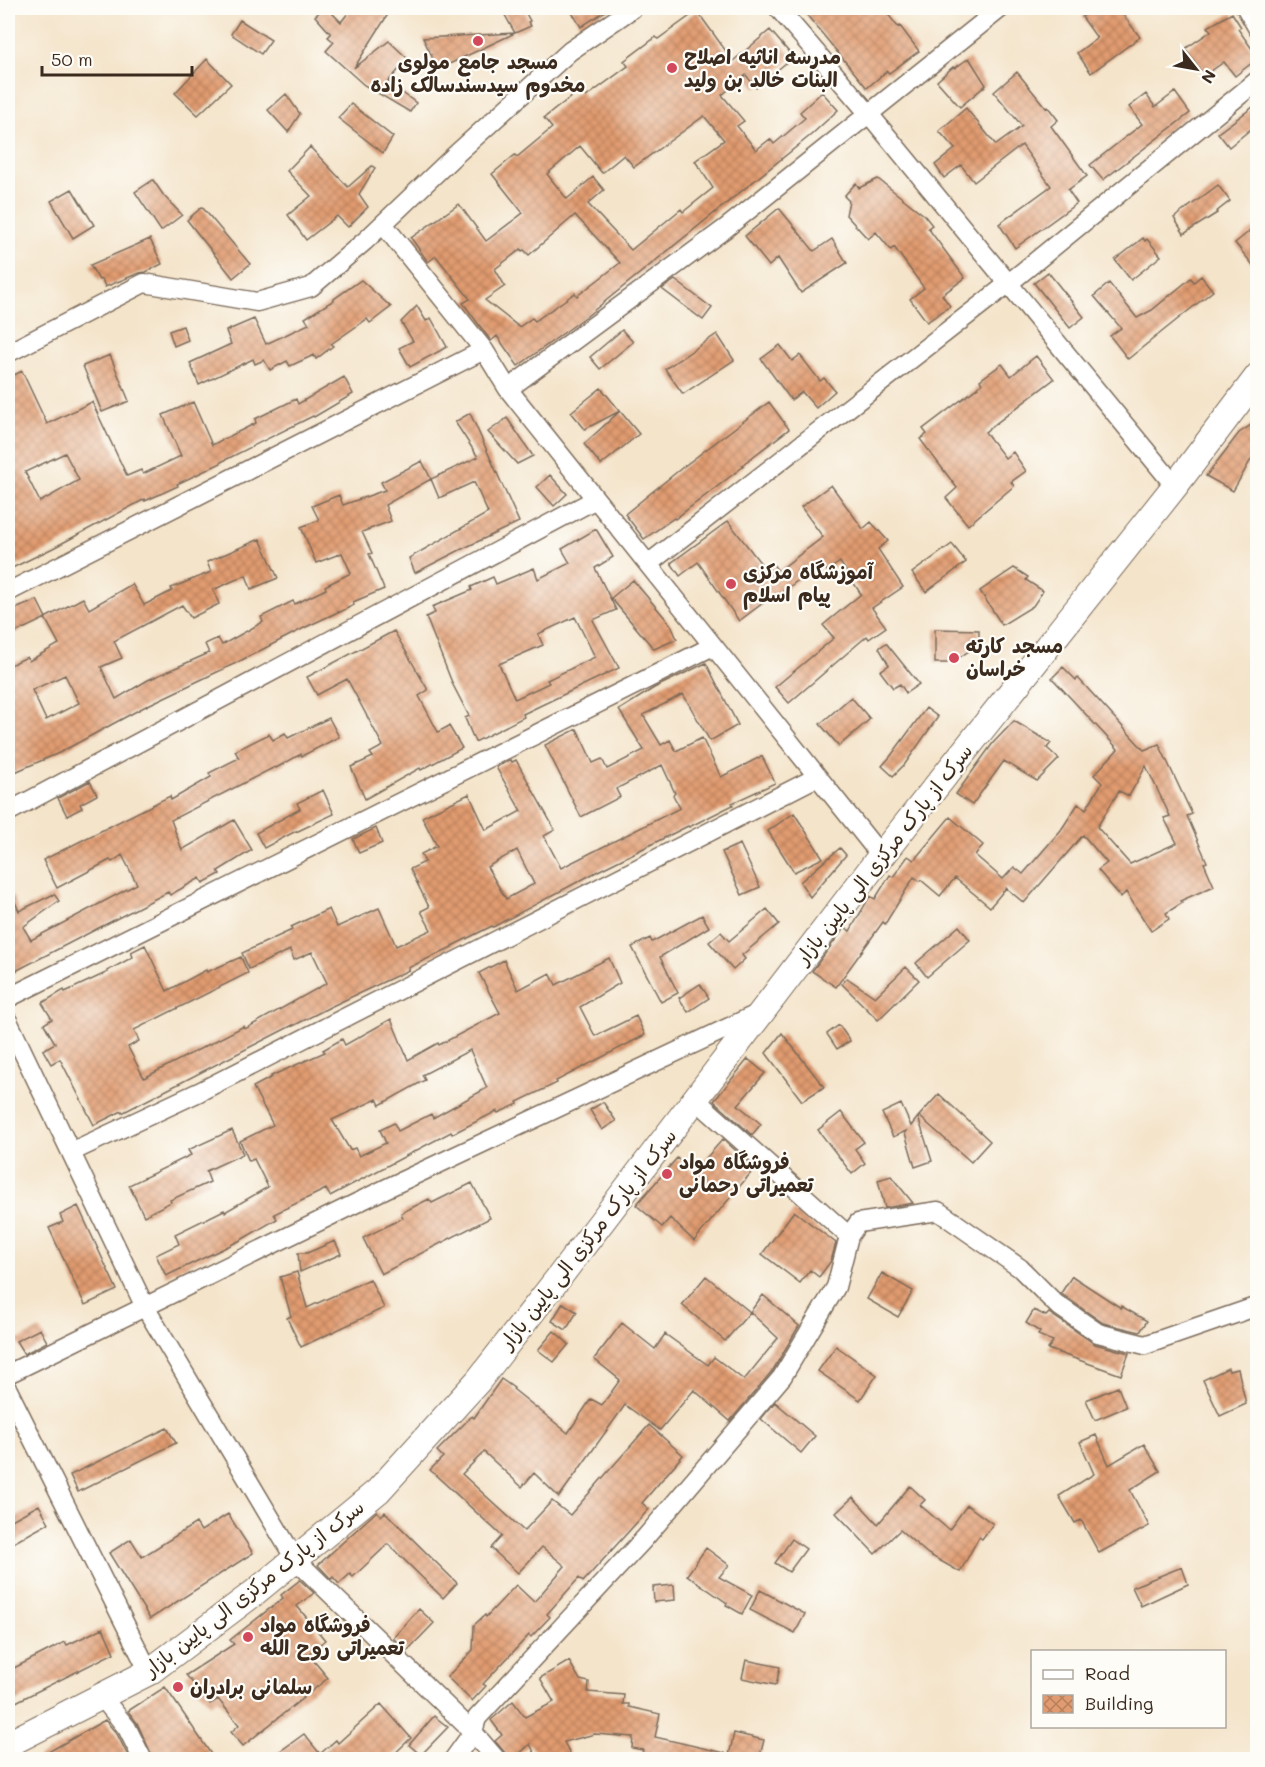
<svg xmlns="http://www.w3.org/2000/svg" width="1265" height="1767" viewBox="0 0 1265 1767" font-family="Mali,'Playpen Sans Arabic',sans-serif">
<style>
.building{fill:url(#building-cross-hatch);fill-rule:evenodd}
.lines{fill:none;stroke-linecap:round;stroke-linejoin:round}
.minor-casing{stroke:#7c6b5a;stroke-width:21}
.secondary-casing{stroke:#7c6b5a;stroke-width:28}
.minor{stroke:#fff;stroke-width:18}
.secondary{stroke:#fff;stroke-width:26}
.poi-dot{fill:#d1495b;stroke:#fdfcf7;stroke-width:2}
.labels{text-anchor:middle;stroke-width:4.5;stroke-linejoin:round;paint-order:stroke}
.poi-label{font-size:20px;font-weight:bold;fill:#3b2a1e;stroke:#fdfcf7;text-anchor:start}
.street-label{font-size:20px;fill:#3b2a1e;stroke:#fdfcf7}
</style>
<defs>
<pattern id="building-cross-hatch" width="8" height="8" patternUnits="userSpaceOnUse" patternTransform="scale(1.5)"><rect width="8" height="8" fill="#e19b70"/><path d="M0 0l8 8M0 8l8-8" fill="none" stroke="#b87f5b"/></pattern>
</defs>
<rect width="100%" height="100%" fill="#fdfcf7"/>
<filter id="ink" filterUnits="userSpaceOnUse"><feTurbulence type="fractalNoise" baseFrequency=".0167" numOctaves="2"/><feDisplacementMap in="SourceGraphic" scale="12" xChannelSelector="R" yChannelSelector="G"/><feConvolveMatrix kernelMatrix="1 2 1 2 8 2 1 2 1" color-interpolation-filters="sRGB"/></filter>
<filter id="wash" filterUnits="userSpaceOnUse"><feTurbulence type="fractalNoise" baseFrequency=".008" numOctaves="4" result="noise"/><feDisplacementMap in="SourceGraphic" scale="24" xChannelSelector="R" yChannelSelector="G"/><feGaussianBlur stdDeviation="1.35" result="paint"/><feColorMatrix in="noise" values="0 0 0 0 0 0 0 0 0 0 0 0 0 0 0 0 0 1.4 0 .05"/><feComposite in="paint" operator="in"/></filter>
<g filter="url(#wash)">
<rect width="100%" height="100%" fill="#f4e4ca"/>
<g id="blocks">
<!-- building -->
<path class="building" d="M324,8H327L341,22L352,8H392L354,68L389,41L408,59L388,82L416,103L410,112L364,85L326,51L334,42L328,37L331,34L315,16Z
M501,8H523L530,21L528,22L531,26L515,33Z
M569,8H610L581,27Z
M801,8H883L898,27L900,26L919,51L889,73L887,71L867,88Z
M1093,8H1118L1140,37L1091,73L1077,53L1097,38L1082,17Z
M697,11L733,61L770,30L793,57L756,88L746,75L722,95L744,121L737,126L756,150L770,139L774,144L805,118L800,112L822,92L838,110L811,135L587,316L518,366L497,336L491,341L485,333L463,303L470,299L436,256L428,262L411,238L459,204L486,241L523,213L492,174L515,155L517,157L552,128L544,118L580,90L586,97L628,66L624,61L656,37L658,39ZM704,116L724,140L695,161L713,188L683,212L681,209L631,250L588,204L604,190L593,177L567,199L547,174L580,146L602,173L624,155L634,167ZM575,215L620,263L577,296L575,293L535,321L532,318L519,327L485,300L505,286L495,269L521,249L522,251L524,250L529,255Z
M1232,13L1241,27L1238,29L1257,56V59L1235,76L1224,62L1208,73H1202L1185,49L1211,31L1208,27Z
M240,20L271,40L261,54L231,34Z
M515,33L443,67H437L423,38Z
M969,58L986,85L960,107L937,81L953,67L955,68Z
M207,59L231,84L198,115L175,93Z
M1017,72L1046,108L1048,107L1058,120L1051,126L1087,176L1068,190L1077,203L1015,248L999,224L1051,186L1022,145L974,182L961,165L944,178L935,165L955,149L939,131L966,108L996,145L1022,126L994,92Z
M1175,92L1190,113L1103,180L1090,165L1142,124L1129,107L1146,94L1155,107Z
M286,94L300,114L288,132L268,110Z
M351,104L393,137L383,153L338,118Z
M1257,104V124L1229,147L1218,133Z
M310,147L348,187L372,166L375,168L359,194L368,207L348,227L337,216L306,240L288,215L311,196L287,171Z
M878,179L924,215L932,225L928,228L965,278L942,295L950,306L927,322L910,299L924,288L894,247L891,250L876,232L868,239L846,215L849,201L844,196L856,183L859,188Z
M153,180L164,196L182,215L161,231L135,192Z
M1218,185L1230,201L1216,212L1217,213L1184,234L1174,218Z
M72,189L94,225L73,238L51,201Z
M202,207L250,264L233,278L187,220Z
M779,208L814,251L832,239L847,263L801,293L778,258L769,266L745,236Z
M1257,225V270L1235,243Z
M1143,238L1145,241L1147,239L1161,256L1131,280L1115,260Z
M150,239L162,264L146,272L139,273L105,287L102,279L99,280L90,265Z
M1048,272L1084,317L1070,328L1034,283Z
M1201,276L1213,291L1128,359L1110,336L1121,328L1094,296L1109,283L1137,318L1152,310L1191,278L1194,282Z
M361,280L391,307L370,323L367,319L331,344L333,346L316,359L314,355L290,366L287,361L270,370L264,360L255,364L253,359L199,385L190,363L231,344L226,331L254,319L266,344L309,324L305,318L334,300V299Z
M675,280L712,308L703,320L662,289Z
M417,306L426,321L431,318L447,347L410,367L399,348L413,341L401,322Z
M183,326L188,340L174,346L169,331Z
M622,330L633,342L600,369L590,357Z
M717,334L734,360L683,394L665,369Z
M780,345L792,361L800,355L820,381L824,378L835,391L816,408L802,392L791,400L761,359Z
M110,355L129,401L102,412L83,366Z
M1036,356L1054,379L985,432L1005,458L1013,452L1026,471L1011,482L1014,486L968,525L946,498L957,488L920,439L927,434L923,429L982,384L980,380L1002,364L1011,376Z
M22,371L47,424L92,402L127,476L141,470L143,474L181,456L163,415L193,402L212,445L256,423L255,419L296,399L298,404L344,377L353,394L314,417L313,416L221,462V463L177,484L178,486L145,501V499L53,548L8,570V378ZM65,453L79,480L40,502L25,472Z
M601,388L620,411L585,429L571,412Z
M769,402L789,429L742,465L744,466L675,519L674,518L644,539L625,514L683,467Z
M620,411L639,434L601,465L584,444Z
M470,413L519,522L460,550L415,573L409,558L488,513L474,482L439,498L431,479L478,457L455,422Z
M507,418L533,456L517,464L488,432Z
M1257,421V449L1233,491L1206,476L1239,433Z
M422,461L431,479L385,505L391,521L362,532L372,553L369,554L384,589L353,602L354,605L338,613V612L306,627L236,663L146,706L59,753L8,775V666L27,657L29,661L59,644L45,618L83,598L89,609L132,584L144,605L172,591L171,588L211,572L207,562L260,539L278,578L251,589L246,575L213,590L219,604L191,618L182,605L114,641L122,658L101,667L116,699L148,680L209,653L205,644L218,638L222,645L263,622L261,617L293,601L295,604L326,589L325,586L351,573L342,553L316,563L301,527L319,520L312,506L339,495L343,505L385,490L381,482ZM65,675L79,703L46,720L32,690Z
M550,475L567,494L554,506L537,487Z
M831,485L863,529L871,522L888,541L878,549L903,587L872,608L886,627L869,639L867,636L789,703L775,687L834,638L823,625L861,594L840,562L827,571L821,563L773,599L771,597L739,621L698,562L680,576L671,563L728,521L765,569L772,563L778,571L823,537L801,507Z
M596,529L613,557L595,568L616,610L593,620L619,668L523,714L524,717L475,742L465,718L469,716L453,685L426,617L435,613L432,607L472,590L471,587L493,577L496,584L534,568L538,579L570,563L562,549ZM575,617L595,657L547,680L549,683L515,699L499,664L543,645L538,634Z
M952,544L966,562L926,592L912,573Z
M1014,568L1028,577L1026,580L1043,591L1033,606L1002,625L980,591Z
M633,580L671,625L677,639L654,649L611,598Z
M37,600L46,618L8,636V612Z
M935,629L979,630V644L957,659L954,657L947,663H935Z
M394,631L428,690L419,696L438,732L449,726L462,748L421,770L420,768L365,799L351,767L373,757L370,753L383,746L347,679L317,695L307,677Z
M886,643L919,684L906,693L900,684L893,688L880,671L889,665L879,648Z
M706,663L738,725L710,741L683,694L643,715L661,745L670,740L676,751L702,738L721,777L762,756L775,783L732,803L733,805L689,827L688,826L600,870L493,927L492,926L452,946V947L408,968L409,970L330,1007L293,1026V1025L122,1113V1111L94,1125L60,1059L51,1064L43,1050L55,1043L44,1024L52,1019L42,1003L64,990L65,992L108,972L107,971L133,957L131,952L145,945L167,991L206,970L207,972L241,957L248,973L134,1030L139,1041L128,1047L144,1078L244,1026L245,1029L327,983L312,952L294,960L290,950L249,969L242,953L292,930L291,927L329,909L337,927L379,908L396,946L431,930L421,911L429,907L410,869L425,862L421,854L437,846L422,817L469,794L486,830L521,811L496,767L510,760L512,762L516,760L555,830L544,836L561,868L680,808L673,795L675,793L662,765L616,789L620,797L581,817L545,745L577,729L593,763L602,759L607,769L644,750L619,710L654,688ZM517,850L534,884L506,899L487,867Z
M1063,667L1076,680L1078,678L1144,750L1159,744L1192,814L1187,816L1207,862L1204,863L1214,886L1180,901L1182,903L1166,913L1169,919L1151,931L1126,892L1121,897L1098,870L1107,863L1083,835L1024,903L1006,888L990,907L955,878L940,896L921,880L920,881L914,877L885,924L883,922L836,987L812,971L845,927L850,931L870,896L875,899L890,875L893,877L908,856L914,860L950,817L983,845L975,855L1003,879L1014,867L1023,874L1061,830L1078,804L1086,809L1102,783L1094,775L1118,749L1052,678ZM1146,766L1170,816L1164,818L1177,843L1130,864L1097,827L1119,791L1129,796Z
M851,697L870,719L839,746L820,724Z
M926,708L938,717L905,764L893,776L882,766L890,757Z
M329,718L339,737L302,756L301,754L276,768L275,767L171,820L182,850L234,820L252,850L218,871L220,874L203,883L200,878L170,895L168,892L8,975V886L19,911L54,894L59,901L23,927L31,940L137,884L122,855L112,862L110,860L57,888L43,860L170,796L171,800L211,777L209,773L239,758L235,751L269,734L273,740L285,733L288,738Z
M1014,721L1051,743L1047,748L1059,759L1037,781L1004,761L972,805L956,794L993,743Z
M90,781L97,795L80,804L82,808L67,816L58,798Z
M323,790L334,814L296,832V831L264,848L256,833L300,809L297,803Z
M794,813L823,858L794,872L768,831Z
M376,828L382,843L359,853L353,839Z
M740,844L760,887L742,895L722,852Z
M840,848L846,855L810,897L800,882Z
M767,909L779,924L742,955L745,959L733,970L709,942L721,932L729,941Z
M702,915L709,927L660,957L678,993L661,1002L632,947L650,938L652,942Z
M959,926L970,940L927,977L916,963Z
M609,958L620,983L580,1007L595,1036L636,1016L645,1035L556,1081L557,1083L517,1102L518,1104L498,1113L497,1111L452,1134L451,1132L330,1196L326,1189L274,1214L277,1219L241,1240L166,1276L156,1255L179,1244L175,1234L224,1210L225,1212L268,1187L254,1159L249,1161L240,1141L273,1125L253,1087L272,1077L271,1076L325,1052L323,1050L342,1039L345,1045L391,1019L408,1060L438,1043L439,1045L500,1013L479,973L504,960L518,990L550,973L556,985ZM470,1050L487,1088L433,1118L431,1114L398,1131L394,1123L380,1130L386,1143L359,1156L355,1148L350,1150L332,1120L377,1099L380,1105L425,1080L422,1075Z
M906,967L919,980L878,1020L842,984L847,978L875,997Z
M700,984L709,998L688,1012L679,998Z
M839,1025L850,1041L837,1049L827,1034Z
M782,1033L824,1087L802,1101L766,1053Z
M748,1059L765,1073L738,1105L761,1124L752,1135L714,1101Z
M939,1094L990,1141L971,1162L919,1116Z
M603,1102L616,1121L602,1130L590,1110Z
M901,1104L911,1126L918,1117L932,1161L915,1167L905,1133L906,1131L893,1137L882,1113Z
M841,1112L864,1142L855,1149L865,1163L852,1174L818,1130Z
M232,1130L243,1154L206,1171L210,1182L170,1200L171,1202L144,1216L129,1185L191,1155L188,1150Z
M723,1139L755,1168L694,1241L670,1218L662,1227L636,1205L677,1158L693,1173Z
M891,1176L913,1203L885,1208L878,1180Z
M472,1183L490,1218L381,1274L363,1238L403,1218L401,1213L429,1199L432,1203Z
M78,1206L117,1290L85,1305L49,1228L63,1222L60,1215Z
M794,1211L836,1243L831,1261L819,1277L810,1270L800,1283L762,1254Z
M335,1241L341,1254L300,1272L298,1253H307Z
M297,1272L307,1308L370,1279L384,1308L301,1347L287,1318L291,1316L280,1277Z
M882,1273L913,1291L898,1317L867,1299Z
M706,1276L750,1312L725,1341L682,1305Z
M1072,1276L1121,1308V1306L1147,1321L1140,1332L1103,1323L1063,1295L1061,1293Z
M763,1295L799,1326L773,1370L730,1421L694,1390L660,1430L625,1405L559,1497L534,1473L522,1487L484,1452L462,1474L524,1531L552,1501L570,1515L649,1425L683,1455L642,1503L649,1509L583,1582L579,1578L547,1614L550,1617L531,1637L529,1635L483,1684L486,1686L472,1701L447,1677L473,1650L474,1625L485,1615L486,1617L516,1585L534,1602L565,1566L542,1547L518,1573L491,1548L502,1536L430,1470L443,1457L437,1451L472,1416L474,1418L501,1379L514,1388L513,1389L568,1433L591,1399L602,1405L620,1380L594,1359L622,1323L655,1349L665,1334L708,1365L714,1357L744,1380L778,1338L750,1312Z
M563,1303L577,1312L566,1330L552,1321Z
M1034,1310L1046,1316L1049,1313L1095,1344L1129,1353L1121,1375L1048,1349L1053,1341L1038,1335L1040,1332L1026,1323Z
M40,1329L47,1342L24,1354L16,1341Z
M554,1331L569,1344L554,1362L538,1350Z
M836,1346L877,1375L860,1400L818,1371Z
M1228,1368L1229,1371L1238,1369L1246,1404L1220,1416L1203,1380Z
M1118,1387L1126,1407L1095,1420L1086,1400Z
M775,1402L815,1436L801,1453L761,1419Z
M167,1428L176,1443L78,1492L70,1475Z
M1096,1435L1109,1465L1144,1444L1160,1471L1130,1490L1149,1526L1099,1553L1081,1520L1075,1523L1059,1496L1094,1474L1080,1442Z
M910,1486L925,1500L920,1505L949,1530L967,1505L993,1524L982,1539L979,1537L960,1572L928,1554L900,1530L875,1554L836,1513L853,1497L878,1524Z
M39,1505L49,1523L8,1546V1522Z
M377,1511L381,1516L385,1512L457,1583L443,1598L388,1544L353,1577L350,1574L339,1584L333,1577L331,1579L318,1565Z
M228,1514L253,1553L150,1619L109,1553L131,1539L142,1557L196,1523L201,1531Z
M792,1539L806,1549L789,1572L775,1563Z
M706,1548L729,1565L719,1577L752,1595L742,1614L726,1605L727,1603L687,1575Z
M1182,1567L1188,1584L1141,1606L1132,1587Z
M300,1580L314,1593L297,1606L325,1640L308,1654L328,1678L243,1746L231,1732L239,1725L218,1699L210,1704L186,1675L234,1644L230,1640L283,1598L281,1595Z
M674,1585L675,1600L654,1602L653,1587Z
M760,1590L805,1614L795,1633L750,1610Z
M419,1609L434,1623L407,1651L393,1638Z
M103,1628L114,1653L8,1706V1671L65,1642L67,1645Z
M746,1660L780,1667L776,1685L742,1678Z
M569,1661L580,1680L589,1682L588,1692L624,1695L623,1704H629V1707L660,1714L655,1737L725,1753L724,1760H667L642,1754L643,1750L632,1748L633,1737L595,1734L564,1742L570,1754L557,1760H538L530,1744L513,1760H511L495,1741L502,1735L491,1720L513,1701L525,1717L554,1702L540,1678Z
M165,1687L183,1713L215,1760H154L137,1723L128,1711Z
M381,1704L411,1738L388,1760H268L304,1734L320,1754L336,1740L338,1743Z
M434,1716L448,1727L421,1755L409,1745Z
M105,1720L117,1734L130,1760H34Z
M734,1733L764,1740L759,1760H728Z"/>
</g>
</g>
<g filter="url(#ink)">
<use href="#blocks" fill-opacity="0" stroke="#7c6b5a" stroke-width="1.5"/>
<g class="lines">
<defs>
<path id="minor" d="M778,8L869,114L1175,486
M1246,8L1258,29
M383,224L484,350L508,389L881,856
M8,353L144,283L257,302L311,287L365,241L453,157L570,51L633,8
M508,389L726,228L1001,8
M648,564L1009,283L1258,80
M8,592L484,350
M8,812L596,499
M8,998L713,646
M8,1021L145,1307L295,1559L473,1732L497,1760
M695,1099L849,1236
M71,1152L199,1092L817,777
M8,1374L387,1188L757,1014
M8,1390L149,1672
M101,1696L127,1728L143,1760
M453,1760L473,1732L477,1718L644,1539L782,1377L836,1287L849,1236L858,1223L938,1211L1020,1268L1056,1304L1098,1333L1145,1345L1258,1306"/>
<path id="secondary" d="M8,1744L149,1672L254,1593L378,1491L478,1381L560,1276L881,856L1175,486L1258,376"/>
</defs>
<!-- minor casing -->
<use href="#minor" class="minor-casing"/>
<!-- secondary casing -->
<use href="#secondary" class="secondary-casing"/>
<!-- minor -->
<use href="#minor" class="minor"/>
<!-- secondary -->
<use href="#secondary" class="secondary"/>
</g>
</g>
<!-- markers -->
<g class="poi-dot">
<circle cx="478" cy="41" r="6"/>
<circle cx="672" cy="68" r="6"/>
<circle cx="731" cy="584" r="6"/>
<circle cx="954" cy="658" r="6"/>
<circle cx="667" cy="1174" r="6"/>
<circle cx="248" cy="1637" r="6"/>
<circle cx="178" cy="1687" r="6"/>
</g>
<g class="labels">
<!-- poi labels -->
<g class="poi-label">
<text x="684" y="64">مدرسه اناثیه اصلاح<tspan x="684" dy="23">البنات خالد بن ولید</tspan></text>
<text x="478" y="69" text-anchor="middle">مسجد جامع مولوی<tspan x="478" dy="23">مخدوم سیدسندسالک زاده</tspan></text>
<text x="743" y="579">آموزشگاه مرکزی<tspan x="743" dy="23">پیام اسلام</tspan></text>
<text x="966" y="653">مسجد کارته<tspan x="966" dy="23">خراسان</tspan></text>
<text x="679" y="1169">فروشگاه مواد<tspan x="679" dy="23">تعمیراتی رحمانی</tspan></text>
<text x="260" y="1632">فروشگاه مواد<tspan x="260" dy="23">تعمیراتی روح الله</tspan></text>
<text x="190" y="1694">سلمانی برادران</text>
</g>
<!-- street labels -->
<g class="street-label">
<text transform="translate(884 854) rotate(-52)" y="7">سرک از پارک مرکزی الی پایین بازار</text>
<text transform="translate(588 1239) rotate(-52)" y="7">سرک از پارک مرکزی الی پایین بازار</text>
<text transform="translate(254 1588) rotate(-38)" y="7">سرک از پارک مرکزی الی پایین بازار</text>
</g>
</g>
<!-- margin -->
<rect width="1265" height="1767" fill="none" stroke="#fdfcf7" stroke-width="30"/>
<!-- legend -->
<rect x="1031" y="1650" width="195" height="78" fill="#fdfcf7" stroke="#afa8a0" stroke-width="1.5"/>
<rect x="1043" y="1670" width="30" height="9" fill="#ffffff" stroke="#afa8a0" stroke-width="1.5"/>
<text x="1085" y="1680" font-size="18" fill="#3b2a1e">Road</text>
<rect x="1043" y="1695" width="30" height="18" fill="url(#building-cross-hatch)" stroke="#afa8a0" stroke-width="1.5"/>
<text x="1085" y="1710" font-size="18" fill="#3b2a1e">Building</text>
<!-- north arrow -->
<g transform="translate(1196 69) rotate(121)" stroke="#fdfcf7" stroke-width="4.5" paint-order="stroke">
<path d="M0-4.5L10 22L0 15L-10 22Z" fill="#3b2a1e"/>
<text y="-9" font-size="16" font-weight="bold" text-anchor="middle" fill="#3b2a1e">N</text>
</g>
<!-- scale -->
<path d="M42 66v9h150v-9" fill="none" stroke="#3b2a1e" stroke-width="3"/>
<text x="51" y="66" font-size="18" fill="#3b2a1e" stroke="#fdfcf7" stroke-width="4.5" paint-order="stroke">50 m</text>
</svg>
